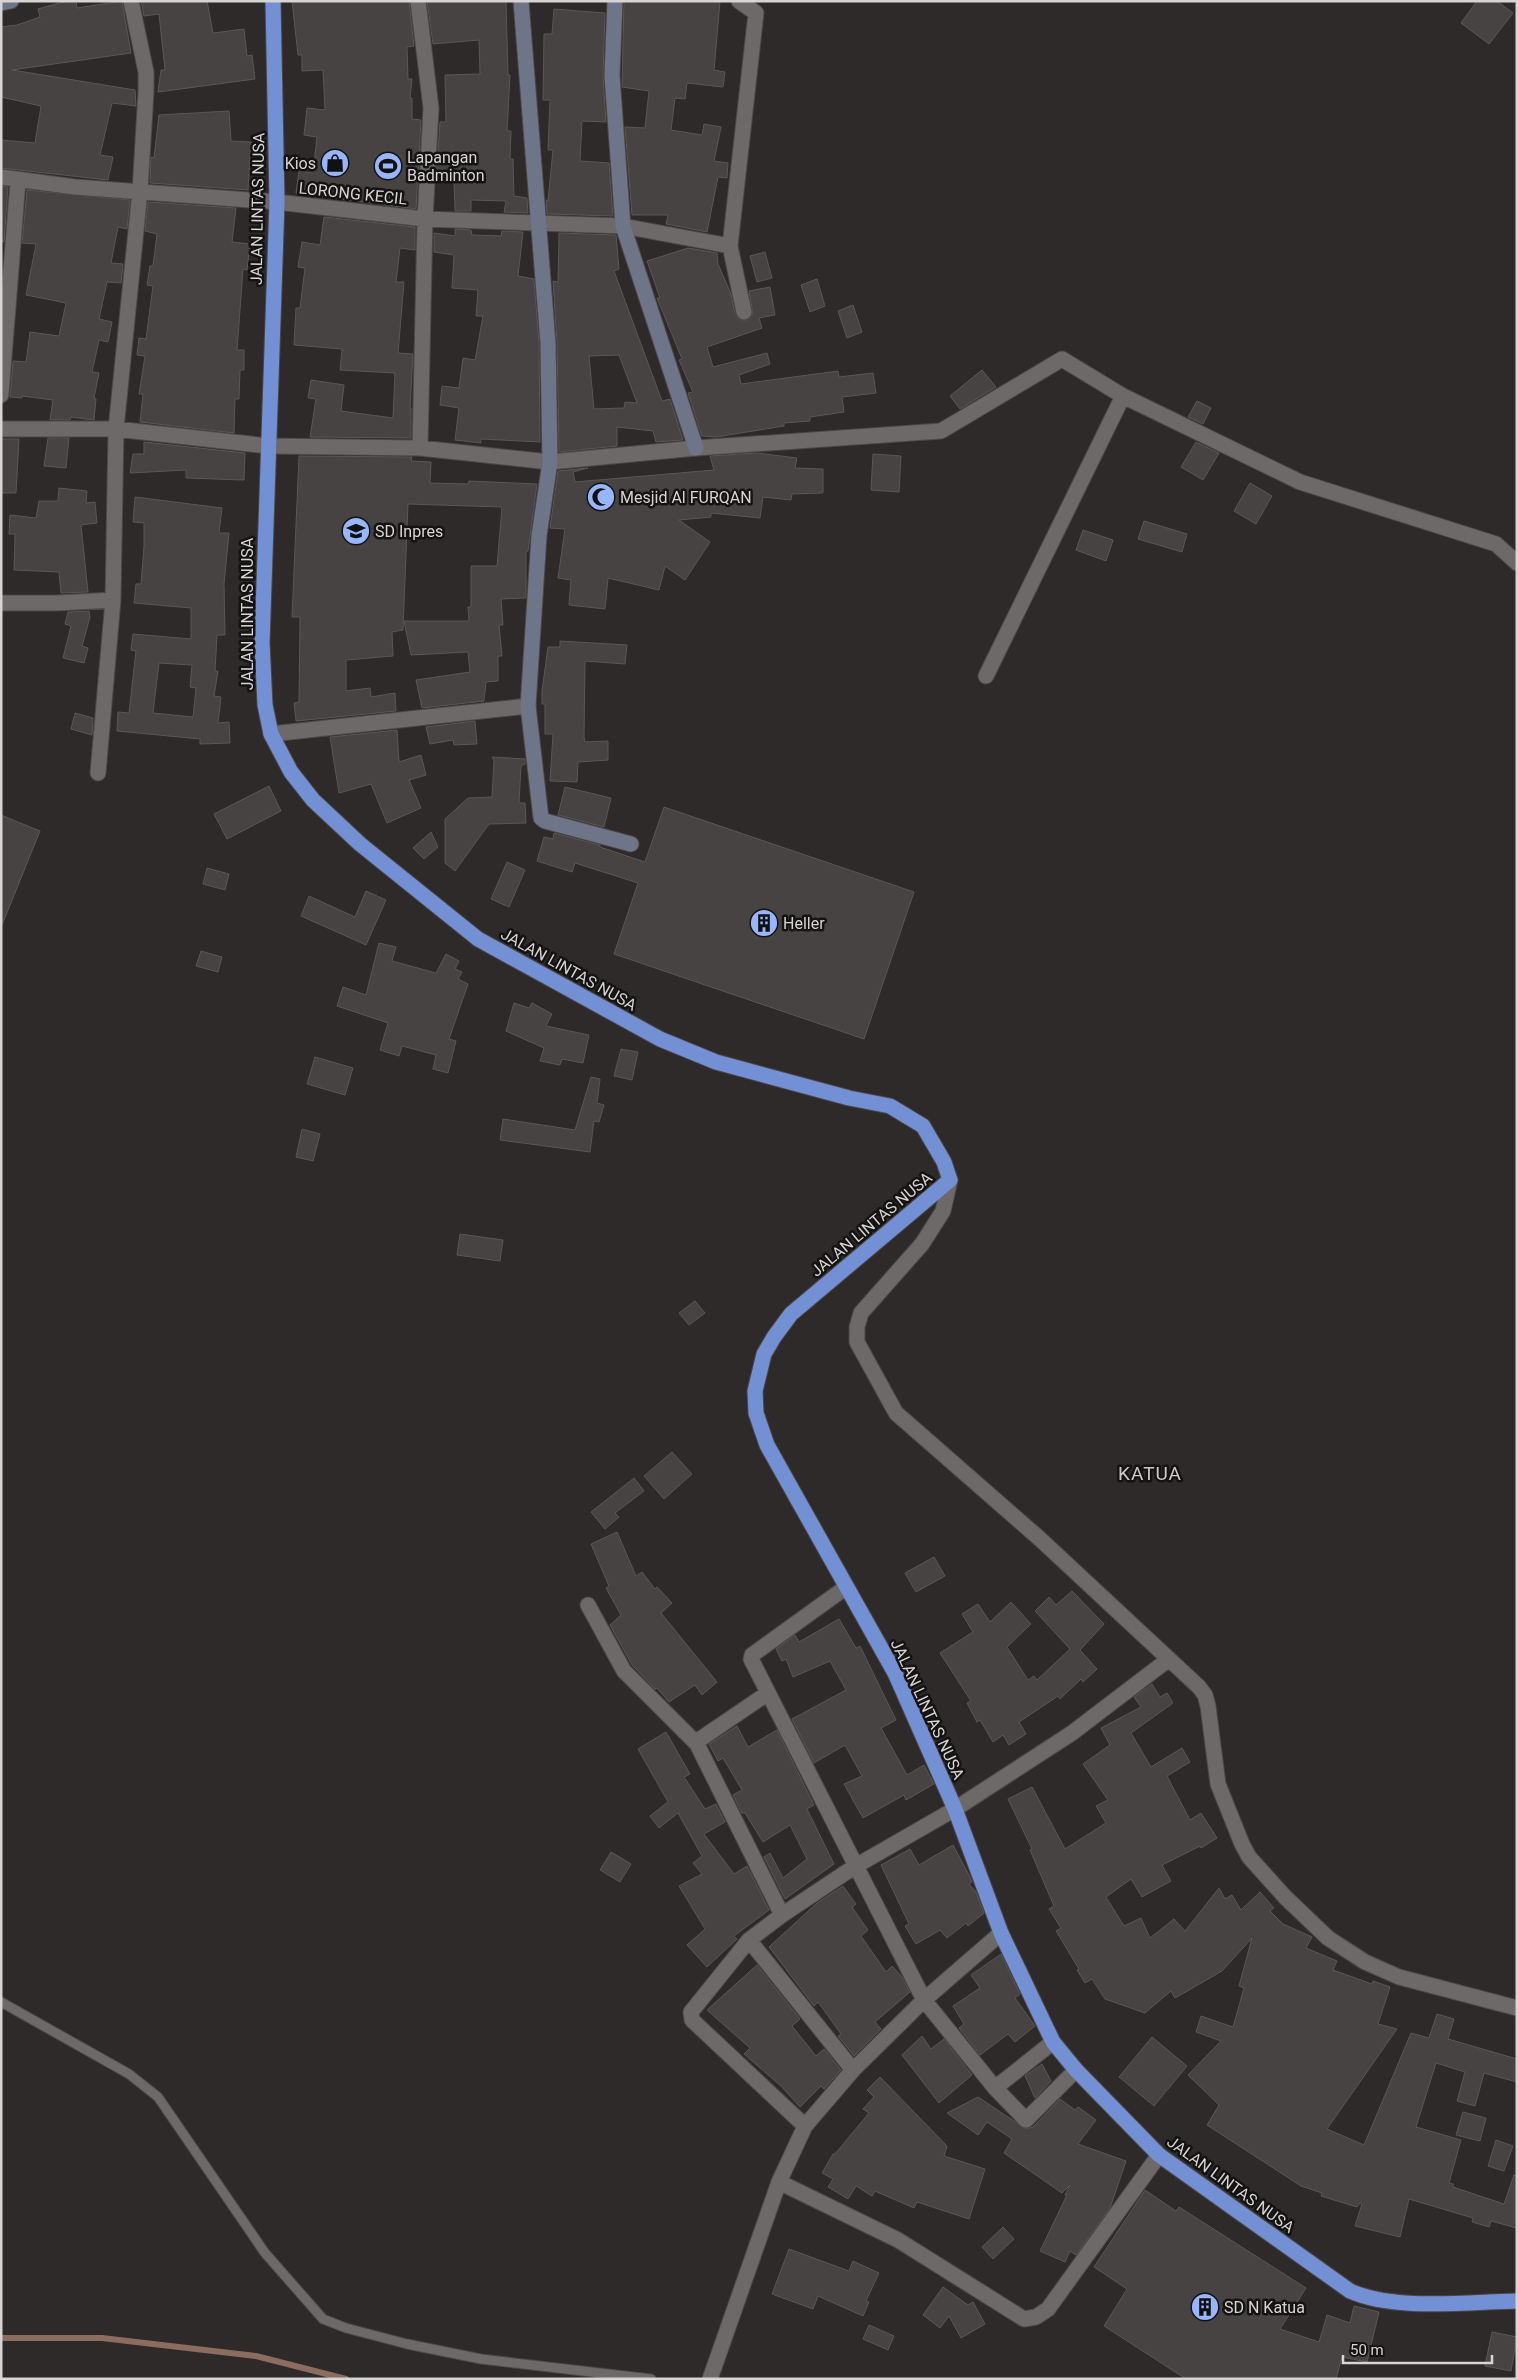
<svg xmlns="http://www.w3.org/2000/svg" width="1518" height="2380" viewBox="0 0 1518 2380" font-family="Roboto,sans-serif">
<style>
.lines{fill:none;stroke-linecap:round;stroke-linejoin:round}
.stream{stroke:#8b6d5f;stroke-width:6}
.building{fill:#464342;stroke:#5a5755;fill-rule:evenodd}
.lane-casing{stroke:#4b4848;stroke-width:11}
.street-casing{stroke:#4b4848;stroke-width:17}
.secondary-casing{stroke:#4b4848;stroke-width:17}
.highway-casing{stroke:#4b4848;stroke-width:17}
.lane{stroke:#6c6968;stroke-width:9}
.street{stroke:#6c6968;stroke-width:15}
.secondary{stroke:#6e7589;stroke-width:15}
.highway{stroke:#7490d5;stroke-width:15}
.labels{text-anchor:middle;stroke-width:5;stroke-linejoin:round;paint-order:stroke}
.poi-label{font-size:16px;fill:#d6d4d4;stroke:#141312;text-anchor:start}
.street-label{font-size:16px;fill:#d6d4d4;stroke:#141312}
.quarter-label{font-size:19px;letter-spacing:1px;fill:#ccc9c7;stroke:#141312}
</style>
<rect width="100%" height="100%" fill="#2d2a29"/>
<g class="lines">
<!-- stream -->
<path class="stream" d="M1,2338H102L256,2356L346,2379"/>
</g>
<!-- building -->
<path class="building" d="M76,1L77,8L122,1L131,53L12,70L135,90L136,106L112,103L100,155L113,157L108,180L1,168V140L35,143L41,106L1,97V27L17,25L40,17L38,9L59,3Z
M141,1H207L213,33L244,29L247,56L252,55L255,79L158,92L161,70H165L159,14L144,16Z
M292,1H409L414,46L407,47L408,79H412L410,98H412V119L421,120L416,209L296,193L299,171L313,173L317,137L304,135L307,108L325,110L323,70L302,71V55H298Z
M427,1H506L508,75H510L507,131H511L510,159H513L514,196L527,198L528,213L504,212L506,201L471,200V211H455L454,181L436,180L440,122H446L445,75L480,74L479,40L433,44Z
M624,1H720L714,70L725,72L723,87L687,83L685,99L675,98L671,130L702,135L704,124L721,127L714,161L728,163L727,178L718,177L707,232L666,224L668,215H632L625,127L645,128L649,91L622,87Z
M1477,1H1497L1513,13L1489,44L1461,23Z
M554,9L605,13L603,76L606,122L582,121L580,161L609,163L613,216L547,214L546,200L548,201L553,150H548L550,100H543L544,34H552Z
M229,111L231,141L251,142L248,190L150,183L151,157L154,158L159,115Z
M1,186L8,187L4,242L1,241Z
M27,190L130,200L127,229L118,227L111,263L123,264L121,283L107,282L99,319L112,322L108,342L99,340L92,372L99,373L94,398L96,399L94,420L71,417L70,420H50L53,400L22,396V398L10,397L13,361L26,362L30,332L59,336L66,303L26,295L36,244L22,243Z
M148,202L236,208L232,242L250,244L247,270L243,269L237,350H244V370H240L239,399H235L234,433L140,422L143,394H139L145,356L137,355L139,338L146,339L153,286L147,285L150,266H153L157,234L145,231Z
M324,217L415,227V250L400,248L396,282H404L398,353L413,354L410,408H411V438L310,437L316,399L308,398L311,380L344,385L341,411L393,418L395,373L340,370L342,349L294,345L296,308H300L305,268L298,267L302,242L320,245Z
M455,229L471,230L472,235L501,236L502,231L523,232L518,276L534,279L539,343L540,442L481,439V443L455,440L459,408L440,405L442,386L459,388L463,358L475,360L483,316H476L478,290L452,288L454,255L434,252V233L455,236Z
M559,233L616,235L619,269L614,271L662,401L670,399L683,440L656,442L653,431L617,427V446L559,452L557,343L553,281L558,282ZM619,355L637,403L625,402L624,408L594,409L589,356Z
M688,248L717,253L718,264L731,294L735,314L741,321H746L753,314L749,291L770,287L775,315L759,318L762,328L707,347L713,367L767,353L770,364L739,375L741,384L838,371L839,377L873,373L876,393L842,397L844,412L810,417V421L784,423V426L716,437L702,436L688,393L693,392L679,360L682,359L657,298H660L647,261Z
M765,252L772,278L757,282L750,256Z
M817,279L825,306L810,312L801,285Z
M853,305L862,332L847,338L838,311Z
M982,370L996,387L960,409L950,396Z
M1197,401L1211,408L1203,424L1188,417Z
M48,438H69L66,468L44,466Z
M1,439H19L16,493H1Z
M144,442L245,453L244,480L186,478V470L130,473L133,454H144Z
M1196,442L1219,453L1203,480L1181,467Z
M757,453L797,458L795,468L823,469V493L792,494L791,500L763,497L760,518L711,513V517L679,520L710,542L685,580L665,566L659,590L608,578L605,609L569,605L571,580L558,578L565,529L550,528L558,471L588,468L573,472L575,482L714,470L710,456Z
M873,454L901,456L899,492L871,490Z
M299,456L412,457L411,461L431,462L430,483L468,484L469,481L537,484L528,551H526V598L501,599L503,625H499L502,656H498V681L486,682L484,701L422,708L416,680L470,672L468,652L411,655L404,621H469L468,607H471V566H497L502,507L408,504L403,630L392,632L393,656L346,660V691L370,688L371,697L395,693L396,711L296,721L294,703L299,702L300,617H292Z
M1250,483L1272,496L1256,524L1234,511Z
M59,488L87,491L86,503L95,502L97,523L81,525L88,592L61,593L59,572L14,570L15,534H9L10,515L36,518L39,501H58Z
M135,497L222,508L219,533H229L224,584L225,635H217L215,671H218L214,696L221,697L218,723L229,722L230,743L200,744V739L117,731L118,712L129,713L136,651L131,650L133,634L191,639V608L134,603L136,584H141L144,546V523L133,522ZM159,663L192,665L190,687L196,688L193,717L153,713Z
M1144,521L1187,534L1182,552L1138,539Z
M1083,530L1113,540L1106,561L1076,550Z
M89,611L90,617L82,646L88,648L84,663L63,658L71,626L65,624L68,612Z
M560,641L627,645L625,664L585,661L584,737L585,742L608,741V760L578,762L577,782L550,781L553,734H545V704H542V691L548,647H560Z
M75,713L93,718L92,735L71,729Z
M475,721L477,744L454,745L453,740L430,744L426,727Z
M397,730L399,762L421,755L426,775L409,780L421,808L387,823L371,784L339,793L330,737Z
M492,757L525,759V764L521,766L519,803H525L526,823L489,824L455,871L445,863V819L468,798L492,797L494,760Z
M269,786L281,811L227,839L214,814Z
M565,787L611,798L604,827L558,815Z
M664,807L914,892L864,1039L614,954L638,883L575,863L572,872L537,861L544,837L553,839L554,833L600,845V847L645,862Z
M1,815L40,831L2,925H1Z
M431,832L438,847L424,859L413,848Z
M507,862L525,870L509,907L491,899Z
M207,868L229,874L225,890L203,884Z
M366,891L386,900L366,945L301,916L309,896L355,917Z
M379,943L396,947L392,961L436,973L446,954L459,961L455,969L462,972L458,979L468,984L449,1039L456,1041L448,1073L433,1069L436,1055L402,1046L399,1056L380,1050L388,1023L337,1006L343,987L366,995Z
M201,951L222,957L218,972L196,966Z
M514,1003L529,1008L532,1003L552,1014L546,1026L589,1035L583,1063L562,1059L560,1065L540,1061L544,1048L506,1031Z
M621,1049L638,1052L632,1080L614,1076Z
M315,1057L353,1068L345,1095L307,1084Z
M591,1077L600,1079L597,1103L604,1105L599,1122L594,1121L590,1152L500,1140L503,1119L575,1130Z
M302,1129L320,1134L313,1161L296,1157Z
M460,1234L503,1240L500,1261L457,1255Z
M695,1301L705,1313L689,1325L679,1313Z
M672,1452L692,1474L664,1499L644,1476Z
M634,1478L644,1491L615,1513L619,1517L605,1529L591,1512Z
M617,1532L636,1576L642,1572L655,1589L657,1587L672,1603L661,1613L717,1682L702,1695L695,1685L669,1702L657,1688L655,1689L632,1665L610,1625L621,1615L606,1588L609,1586L591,1544Z
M934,1557L945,1576L916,1592L905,1573Z
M1072,1591L1104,1624L1080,1650L1097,1669L1083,1682L1081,1679L1060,1699L1058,1696L1019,1722L1026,1734L1009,1745L1003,1735L993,1742L980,1720L977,1722L967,1703L971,1701L940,1653L973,1632L962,1614L978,1604L990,1622L1011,1602L1031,1624L1007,1647L1028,1680L1034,1676L1037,1680L1070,1649L1035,1611L1049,1597L1056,1605Z
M839,1619L856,1648L860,1646L896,1720L881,1728L907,1775L924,1765L934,1784L906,1800L904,1795L863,1818L844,1784L862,1776L845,1745L814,1763L792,1719L846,1690L830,1661L793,1677L786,1659L782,1661L776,1649L795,1635L799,1642Z
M1152,1684L1160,1697L1167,1693L1173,1703L1131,1733L1151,1767L1182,1748L1190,1762L1167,1776L1190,1820L1201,1813L1217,1838L1201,1848L1200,1846L1162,1865L1171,1881L1142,1897L1131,1879L1106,1897L1124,1926L1141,1918L1150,1938L1174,1919L1185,1931L1219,1888L1225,1899L1232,1895L1241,1910L1260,1892L1274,1908L1270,1911L1283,1924L1312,1937L1306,1948L1337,1961L1333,1970L1372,1984L1373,1981L1390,1987L1378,2024L1397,2029L1327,2129L1364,2145L1411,2033L1429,2038L1437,2014L1454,2019L1448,2039L1517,2059V2082L1484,2073L1475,2106L1457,2101L1465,2072L1436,2063L1416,2127L1461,2140L1449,2183L1453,2184V2187L1504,2204L1514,2175H1517V2228L1491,2221L1489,2227L1472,2222L1473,2218L1409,2199L1400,2237L1355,2226L1362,2204L1360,2203L1357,2207L1321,2196L1322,2193L1301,2186L1207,2125L1219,2105L1188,2075L1221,2041L1196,2032L1201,2016L1233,2027L1244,1988L1239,1986L1252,1938L1222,1971L1175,1998L1171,1991L1145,2013L1105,1999L1092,1979L1085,1983L1077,1970L1079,1969L1056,1931L1061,1928L1049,1909L1054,1906L1030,1850L1032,1849L1008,1799L1032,1787L1065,1849L1106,1823L1096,1806L1108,1800L1083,1764L1110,1745L1101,1728L1141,1707L1134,1697Z
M737,1726L748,1747L777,1730L814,1805L807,1809L834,1864L785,1899L764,1857L770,1853L783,1878L807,1859L790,1825L763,1842L745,1813H742L733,1795L742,1790L723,1758L718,1761L709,1744Z
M666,1732L690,1774L684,1777L705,1809L716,1804L725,1822L704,1834L734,1874L747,1866L769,1910L734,1936L737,1939L707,1967L687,1945L705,1929L679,1886L702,1874L693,1863L702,1856L678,1813L659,1828L650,1816L668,1802L638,1749Z
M953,1845L969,1875L972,1882L969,1884L976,1892L984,1913L968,1926L966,1923L947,1938L940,1930L916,1944L905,1926L909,1924L881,1865L910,1849L919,1865Z
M611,1852L631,1864L620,1882L600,1870Z
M843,1886L856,1904L852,1907L868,1930L861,1936L886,1972L892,1966L902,1977L910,1992L875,2022L881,2029L854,2056L838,2036L841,2034L818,2002L814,2006L769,1947L817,1903Z
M1001,1954L1020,1994L1015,1998L1035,2026L1015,2042L1008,2034L980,2055L959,2028L964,2024L953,2006L980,1988L971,1975Z
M757,1965L800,2019L792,2026L816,2056L824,2049L841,2070L824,2089L821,2086L800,2107L781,2086L744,2054L750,2048L707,2010Z
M922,2036L931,2049L944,2039L972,2075L939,2103L902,2055Z
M1152,2037L1187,2066L1154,2106L1119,2077Z
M1042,2064L1051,2081L1035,2098L1025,2076Z
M880,2077L947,2146L944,2156L985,2169L969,2219L917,2202L914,2208L875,2191L872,2196L856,2186L848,2199L828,2187L833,2179L822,2173L833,2154H835L869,2113L863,2109L874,2097L867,2090Z
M978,2097L1026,2129L1033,2127L1060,2099L1075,2110L1078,2107L1096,2120L1078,2144L1126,2161L1110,2208L1076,2255L1070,2251L1065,2262L1040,2251L1067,2195H1065L1070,2185L1062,2193L1004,2153L1012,2139L987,2122L978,2135L947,2113Z
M1463,2112L1486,2118L1480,2141L1456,2135Z
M1496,2140L1513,2146L1504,2171L1488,2166Z
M1145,2190L1176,2211L1179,2207L1306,2288L1280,2329L1319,2342L1327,2315L1350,2323L1354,2306L1379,2312L1367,2362L1342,2357L1336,2379H1186L1104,2326L1127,2289L1094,2267Z
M1003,2227L1014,2239L993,2259L982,2247Z
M789,2249L849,2271L853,2261L879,2273L866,2301L869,2302L863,2316L818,2296L813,2309L772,2294Z
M943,2287L968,2305L973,2302L985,2324L961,2338L949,2316L940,2328L923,2315Z
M869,2325L894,2336L888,2350L863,2339Z
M1492,2332L1517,2337L1511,2371L1485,2366Z"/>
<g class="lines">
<defs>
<path id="lane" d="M1,2002L129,2074L158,2097L265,2253L323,2319L346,2328L407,2344L481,2359L651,2379"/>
<path id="street" d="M418,1L431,108L425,219L420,448
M1,177L75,187L277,202L425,219L623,226L730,246L744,312
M730,246L756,13L739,1
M1,395L18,181
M1,429H116L268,446L420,448L550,462L696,448L941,431L1062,359L1123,396L1300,482L1496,544L1517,563
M1,603H57L113,600
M986,676L1123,396
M271,734L528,706
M98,773L113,600L116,429L140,191L146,92V72L131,1
M950,1180L943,1211L922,1244L861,1313L857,1327V1342L896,1413L1040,1539L1199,1687L1205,1695L1208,1706L1218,1784L1242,1844L1249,1857L1285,1897L1328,1938L1365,1962L1399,1977L1517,2008
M845,1588L752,1655L751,1659L924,2000L995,2088L1053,2042
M588,1605L624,1671L697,1744
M768,1693L699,1740L697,1744L782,1915
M749,1940L853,2070
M995,2088L1026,2120L1076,2070
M805,2126L692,2020L691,2012L749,1940L782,1915L854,1867L955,1809L1072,1733L1169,1659
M779,2182L898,2240L1024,2319L1036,2317L1048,2309L1159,2155
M710,2379L779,2182L805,2126L853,2070L924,2000L1001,1933"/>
<path id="secondary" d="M521,1L548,343L550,462L539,536L528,706L541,818L545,821L631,844
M615,1L612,76L623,226L696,448
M1,3L11,1"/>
<path id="highway" d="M273,1L277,202L262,643L265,705L271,734L291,772L313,800L360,844L478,939L660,1039L716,1062L849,1098L890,1106L923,1126L944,1162L950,1180L791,1314L774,1337L764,1354L755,1391L756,1413L767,1445L895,1673L955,1809L1001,1933L1053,2042L1076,2070L1159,2155L1350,2291C1394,2311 1467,2302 1517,2301"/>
</defs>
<!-- lane casing -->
<use href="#lane" class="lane-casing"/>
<!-- street casing -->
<use href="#street" class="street-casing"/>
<!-- secondary casing -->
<use href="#secondary" class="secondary-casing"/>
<!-- highway casing -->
<use href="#highway" class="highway-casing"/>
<!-- lane -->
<use href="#lane" class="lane"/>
<!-- street -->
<use href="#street" class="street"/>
<!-- secondary -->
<use href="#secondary" class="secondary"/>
<!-- highway -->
<use href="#highway" class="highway"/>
</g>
<!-- icons -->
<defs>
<symbol id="shop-disc" viewBox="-11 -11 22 22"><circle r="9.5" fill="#97b6fd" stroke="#141312"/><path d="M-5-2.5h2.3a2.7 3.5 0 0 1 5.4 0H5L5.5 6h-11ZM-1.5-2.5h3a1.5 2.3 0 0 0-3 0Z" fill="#111"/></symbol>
<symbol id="stadium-disc" viewBox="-11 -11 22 22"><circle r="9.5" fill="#97b6fd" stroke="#141312"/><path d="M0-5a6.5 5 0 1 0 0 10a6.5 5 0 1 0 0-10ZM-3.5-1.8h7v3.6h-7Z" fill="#111"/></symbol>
<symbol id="mosque-disc" viewBox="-11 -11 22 22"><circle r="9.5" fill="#97b6fd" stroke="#141312"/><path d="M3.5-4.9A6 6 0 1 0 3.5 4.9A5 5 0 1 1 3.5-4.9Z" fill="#111"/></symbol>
<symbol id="school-disc" viewBox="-11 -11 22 22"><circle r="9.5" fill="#97b6fd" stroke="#141312"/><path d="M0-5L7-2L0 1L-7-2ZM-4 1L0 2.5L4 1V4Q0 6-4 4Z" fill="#111"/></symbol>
<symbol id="building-disc" viewBox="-11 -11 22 22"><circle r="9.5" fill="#97b6fd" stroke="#141312"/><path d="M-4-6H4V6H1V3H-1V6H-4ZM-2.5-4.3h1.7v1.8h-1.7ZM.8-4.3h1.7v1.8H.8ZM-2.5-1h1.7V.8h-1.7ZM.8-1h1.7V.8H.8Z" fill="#111"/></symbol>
</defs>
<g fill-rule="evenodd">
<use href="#shop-disc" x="319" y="147" width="32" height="32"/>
<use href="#stadium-disc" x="372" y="150" width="32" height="32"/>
<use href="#mosque-disc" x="585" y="481" width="32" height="32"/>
<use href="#school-disc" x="340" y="515" width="32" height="32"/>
<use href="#building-disc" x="748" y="907" width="32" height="32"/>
<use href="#building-disc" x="1189" y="2291" width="32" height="32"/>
</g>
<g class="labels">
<!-- poi labels -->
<g class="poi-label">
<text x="407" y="163">Lapangan<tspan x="407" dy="18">Badminton</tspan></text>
<text x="316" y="169" text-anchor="end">Kios</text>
<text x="620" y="503">Mesjid Al FURQAN</text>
<text x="375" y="537">SD Inpres</text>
<text x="783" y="929">Heller</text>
<text x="1224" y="2313">SD N Katua</text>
</g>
<!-- street labels -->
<g class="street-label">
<text transform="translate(353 193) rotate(6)" y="6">LORONG KECIL</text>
<text transform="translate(257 209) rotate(-89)" y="6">JALAN LINTAS NUSA</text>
<text transform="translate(247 614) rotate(-90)" y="6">JALAN LINTAS NUSA</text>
<text transform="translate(569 969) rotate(29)" y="6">JALAN LINTAS NUSA</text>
<text transform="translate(871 1224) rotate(-40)" y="6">JALAN LINTAS NUSA</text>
<text transform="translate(928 1709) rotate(65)" y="6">JALAN LINTAS NUSA</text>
<text transform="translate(1231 2184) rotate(36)" y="6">JALAN LINTAS NUSA</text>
</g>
<!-- quarter labels -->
<g class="quarter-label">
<text x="1150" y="1480">KATUA</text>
</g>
</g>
<!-- border -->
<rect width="1518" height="2380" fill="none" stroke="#d6d4d4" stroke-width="5"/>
<!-- scale -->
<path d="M1343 2355v8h149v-8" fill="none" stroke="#d6d4d4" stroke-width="2.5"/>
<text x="1350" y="2355" font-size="15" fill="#d6d4d4" stroke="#141312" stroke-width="4" paint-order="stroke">50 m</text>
</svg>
